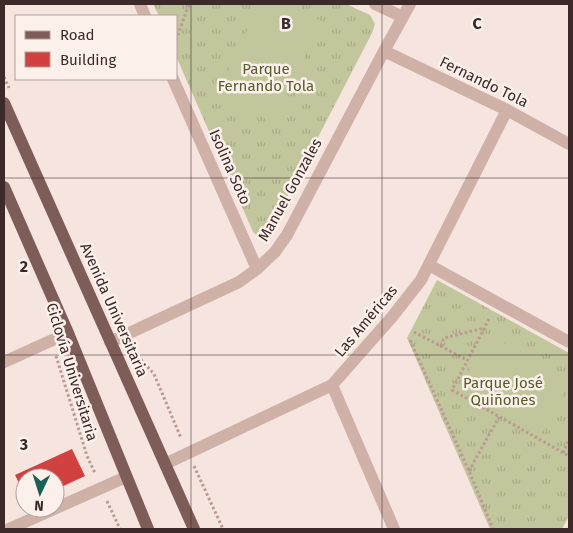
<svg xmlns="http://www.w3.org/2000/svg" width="573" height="533" viewBox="0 0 573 533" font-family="'Fira Sans',sans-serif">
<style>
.grass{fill:url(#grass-tufts)}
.pitch{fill:#c2c69c}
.building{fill:#d1413f}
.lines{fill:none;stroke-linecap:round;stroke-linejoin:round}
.path{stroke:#bb9a92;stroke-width:3;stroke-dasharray:2.5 2.5;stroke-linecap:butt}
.street{stroke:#cfb1a8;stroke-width:12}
.primary{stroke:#7e5c58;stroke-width:12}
.grid{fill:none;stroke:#3b2a29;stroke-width:1;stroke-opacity:0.55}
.labels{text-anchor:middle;stroke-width:5;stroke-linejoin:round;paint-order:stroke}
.park-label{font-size:15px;fill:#555c2a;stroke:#fcf0eb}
.street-label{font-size:15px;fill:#3b2a29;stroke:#fcf0eb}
.grid-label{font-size:16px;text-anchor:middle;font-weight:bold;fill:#3b2a29;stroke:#fcf0eb;stroke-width:5;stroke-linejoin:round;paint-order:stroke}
</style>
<defs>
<pattern id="grass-tufts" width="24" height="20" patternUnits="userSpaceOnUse" patternTransform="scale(1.25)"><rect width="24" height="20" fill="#c2c69c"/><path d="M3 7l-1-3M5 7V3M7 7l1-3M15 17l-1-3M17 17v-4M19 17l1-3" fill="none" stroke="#a8aa86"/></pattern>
</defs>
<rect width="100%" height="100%" fill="#f5e5de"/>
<!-- grass -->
<path class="grass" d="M153,4H346L370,15L375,24L372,33L270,230C264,236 259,238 253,232L176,56V16H159Z
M437,280L569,353V516L562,529H490L407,338Z"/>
<!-- pitch -->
<path class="pitch" d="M260,4H285L322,21L273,122L216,96Z
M489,335L569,378V382L541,434L458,390Z"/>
<!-- building -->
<path class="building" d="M72,449L85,476L55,490V478H25V495L15,475Z"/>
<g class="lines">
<!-- path -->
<path class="path" d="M176,40L189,4
M4,77L9,88
M489,319L452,390L569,456
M414,332L467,360
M410,340L469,471L493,529
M441,346L444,338L484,328
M134,352L154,374L181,438
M56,356L87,456L95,473
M563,453L569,440
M194,466L223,529
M469,471L499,417
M107,501L120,529"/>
<!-- street -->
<path class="street" d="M140,4L145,16
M375,4L403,17
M384,51L507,110L569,144
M173,79L257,269
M429,265L569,342
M110,342L239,282L257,269L275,252L287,235L384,51L410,4
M4,362L68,333
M332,385L394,529
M165,464L332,385L392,317L421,280L507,110
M9,529L126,477"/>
<!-- primary -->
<path class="primary" d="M4,103L194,529
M4,187L68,333L148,529"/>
</g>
<!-- grid -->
<path class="grid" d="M191,4V529M382,4V529M4,178H569M4,355H569"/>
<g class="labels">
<!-- park labels -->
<g class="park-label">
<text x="266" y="74">Parque<tspan x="266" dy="17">Fernando Tola</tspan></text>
<text x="503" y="388">Parque José<tspan x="503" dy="17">Quiñones</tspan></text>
</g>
<!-- street labels -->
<g class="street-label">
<text transform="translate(484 82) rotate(26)" y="5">Fernando Tola</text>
<text transform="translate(230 167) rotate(66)" y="5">Isolina Soto</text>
<text transform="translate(290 190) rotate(-61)" y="5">Manuel Gonzales</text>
<text transform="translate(114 310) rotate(66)" y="5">Avenida Universitaria</text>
<text transform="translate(366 321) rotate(-50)" y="5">Las Américas</text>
<text transform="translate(72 372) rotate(73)" y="5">Ciclovía Universitaria</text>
</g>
</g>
<g class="grid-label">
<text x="286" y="29">B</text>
<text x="477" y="29">C</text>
<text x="24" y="272">2</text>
<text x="24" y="450">3</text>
</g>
<!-- border -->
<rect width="573" height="533" fill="none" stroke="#3b2a29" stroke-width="10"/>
<!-- legend -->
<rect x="15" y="15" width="162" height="65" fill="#fcf0eb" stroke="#afa19d"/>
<rect x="25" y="31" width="25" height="8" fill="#7e5c58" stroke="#afa19d"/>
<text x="60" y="40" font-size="15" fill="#3b2a29">Road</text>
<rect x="25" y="52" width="25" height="15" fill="#d1413f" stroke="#afa19d"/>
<text x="60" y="65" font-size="15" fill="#3b2a29">Building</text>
<!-- north arrow -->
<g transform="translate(40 493) rotate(184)"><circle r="24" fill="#fcf0eb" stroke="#afa19d"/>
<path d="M0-4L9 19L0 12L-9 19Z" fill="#1a6155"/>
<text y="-8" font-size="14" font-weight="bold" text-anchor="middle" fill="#3b2a29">N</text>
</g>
</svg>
